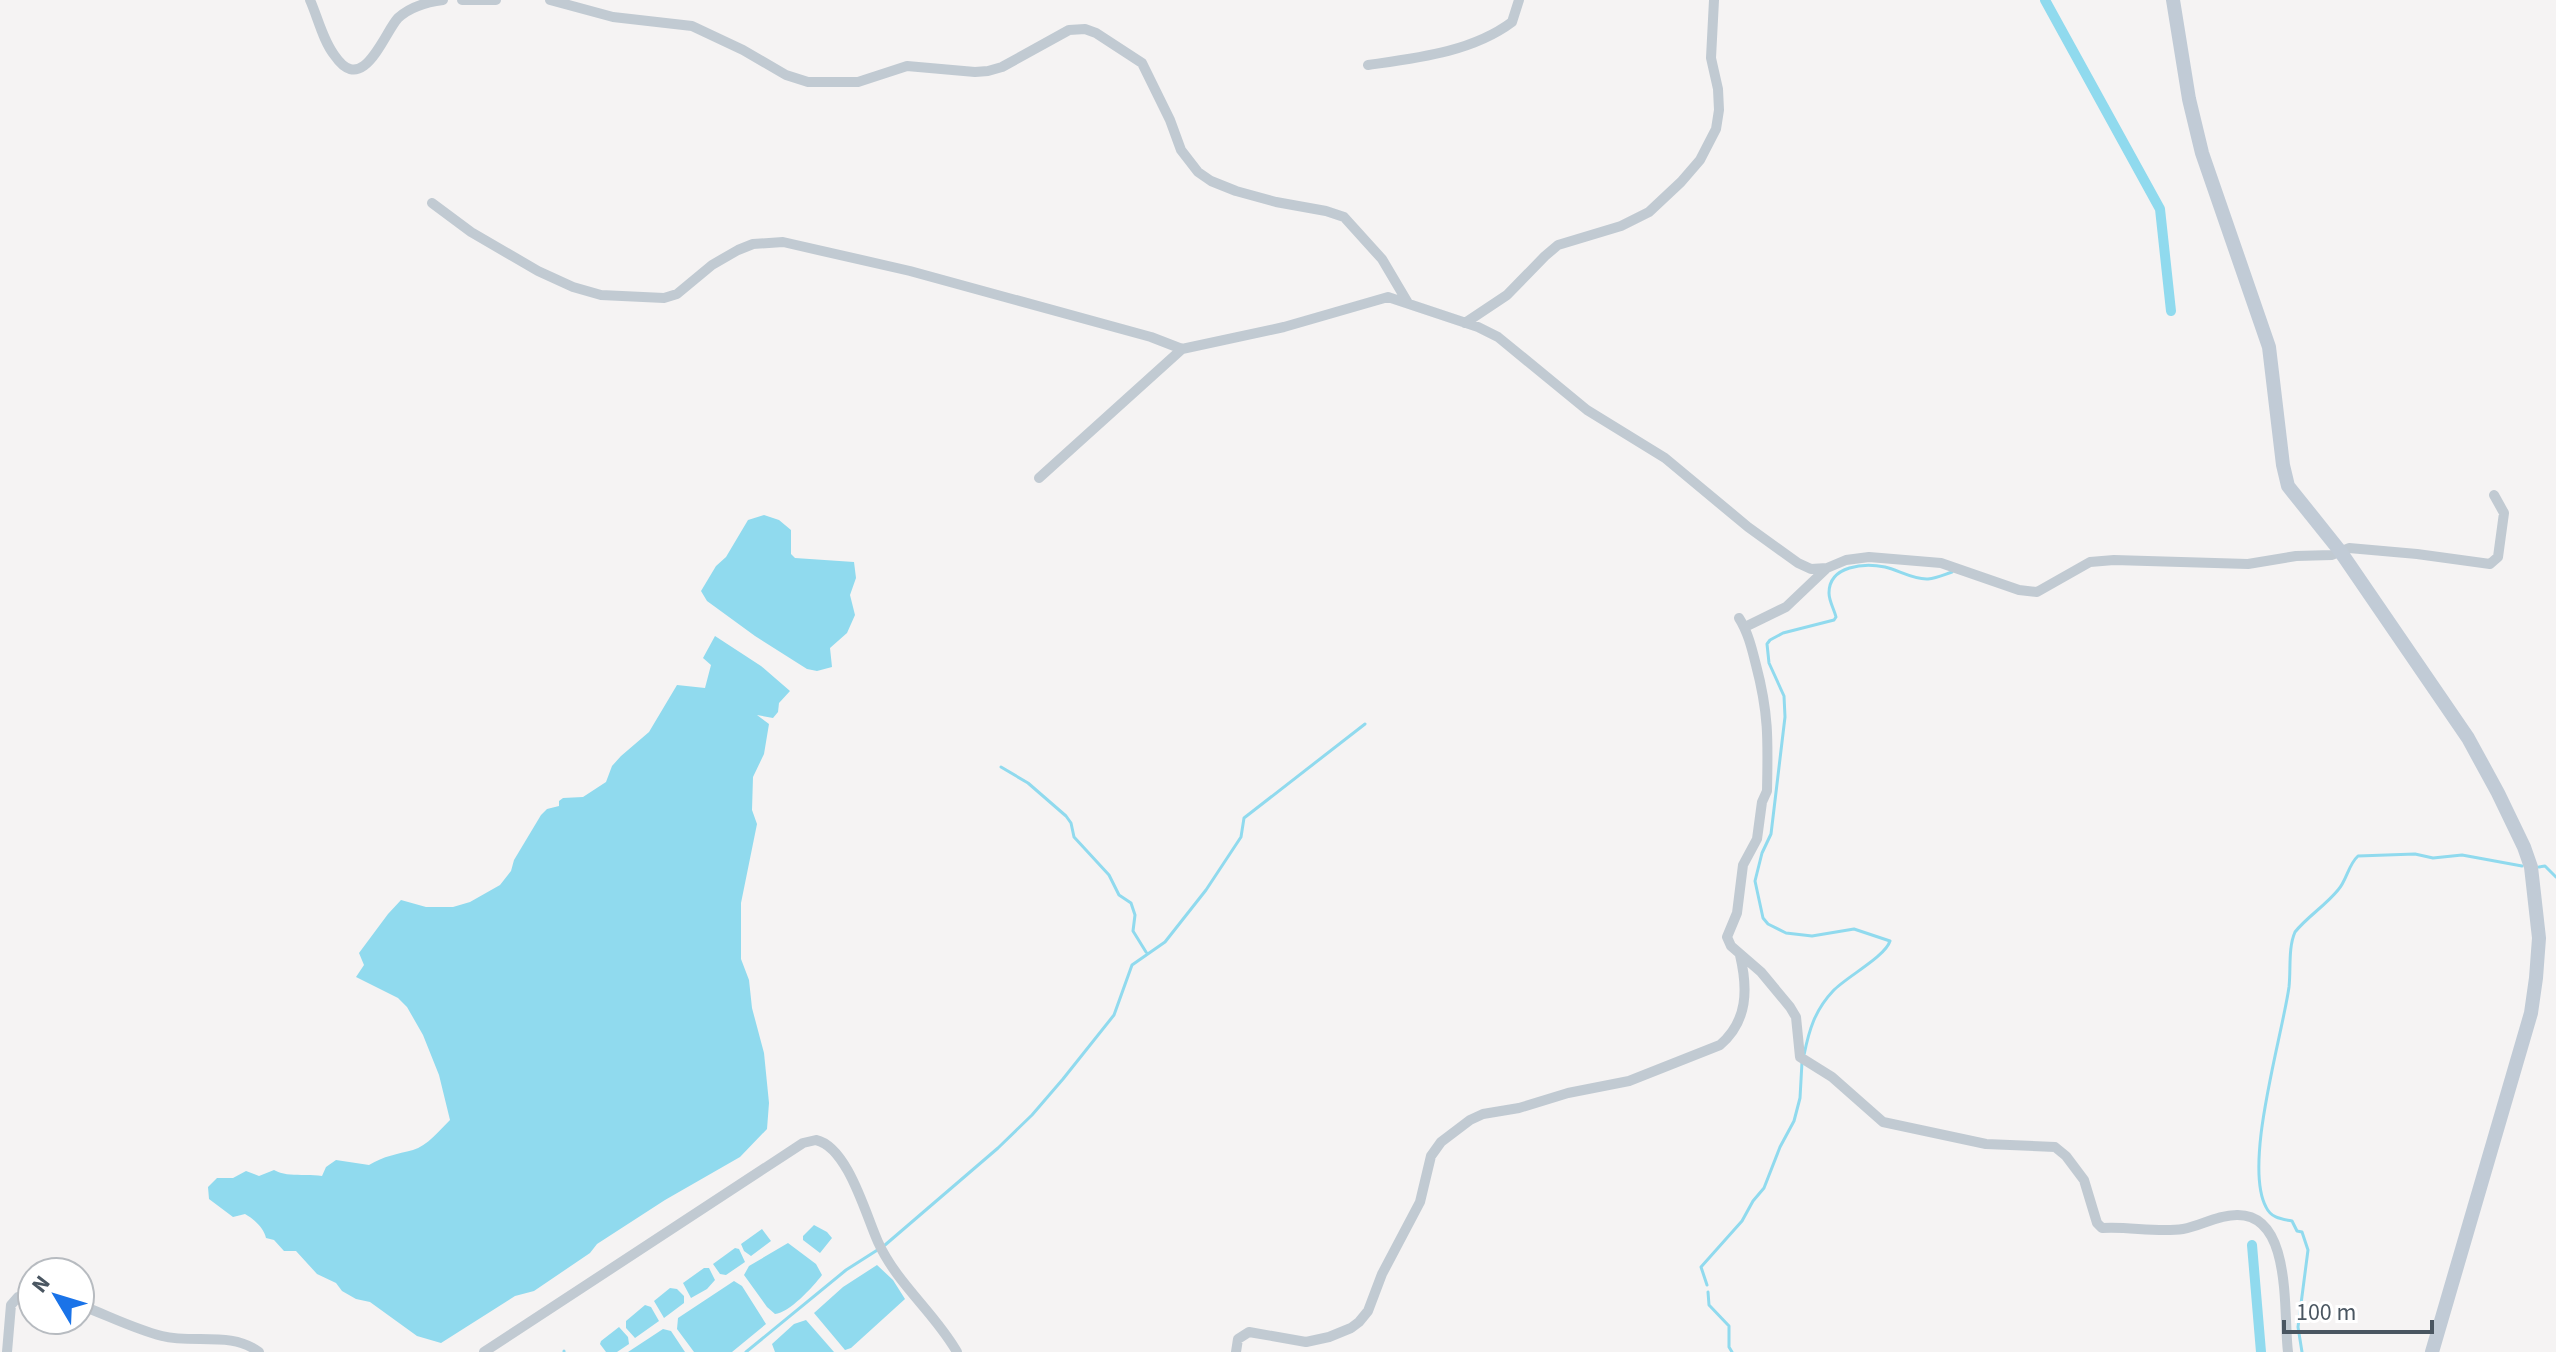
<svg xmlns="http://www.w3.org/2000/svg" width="2556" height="1352" viewBox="0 0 2556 1352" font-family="'Source Sans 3',sans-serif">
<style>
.water{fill:#90daee}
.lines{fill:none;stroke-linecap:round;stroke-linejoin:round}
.stream{stroke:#90daee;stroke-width:3}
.canal{stroke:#90daee;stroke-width:10}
.street{stroke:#c1cad2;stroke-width:10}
.secondary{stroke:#c1cbd6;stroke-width:14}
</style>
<rect width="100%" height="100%" fill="#f5f3f3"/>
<!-- water -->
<path class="water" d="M764,515L779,520L791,530V554L795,558L854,562L856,578L850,595L855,615L847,633L830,648L832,667L817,671L807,669L755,636L707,601L701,591L716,566L726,557L748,520Z
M715,636L761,666L790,691L779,703L778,712L773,718L757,715L769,724L764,754L753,777L752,810L757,824L741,903V959L749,980L752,1008L764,1053L769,1103L767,1129L740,1157L665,1200L597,1244L590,1253L534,1291L515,1296L441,1343L417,1336L370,1302L356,1299L342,1291L336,1283L317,1274L296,1251H284L274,1240L266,1238C264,1228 254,1219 245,1214L233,1217L209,1199L208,1187L217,1178H233L246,1171L259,1176L274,1170C288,1178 307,1173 322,1176L326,1167L336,1160L369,1165C384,1156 397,1154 413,1150C427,1146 440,1130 450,1120L439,1075L423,1035L407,1007L398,998L356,977L364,965L359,953L388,914L401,900L426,907H453L470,902L500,885L511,871L514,860L541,815L547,809L559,806V801L563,798L583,797L606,782L612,766L621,756L649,732L677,685L705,688L711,665L703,658Z
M814,1225L827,1232L832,1238L820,1253L803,1240V1236Z
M762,1229L771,1241L751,1256L744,1251L741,1244Z
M788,1243L816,1264L822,1275C813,1287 789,1313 775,1314L767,1307L744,1275L749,1266Z
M735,1248L739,1249L745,1262L726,1275L720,1274L713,1264Z
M877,1265L893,1280L905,1299L851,1348L845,1350L814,1313L843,1287Z
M704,1268H709L715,1280L707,1289L691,1298L683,1283Z
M734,1281L742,1286L766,1324L732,1352H694L677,1329L678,1318Z
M670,1288L677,1289L684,1296V1303L664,1318L654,1301Z
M645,1305L651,1307L659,1321L635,1338L626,1328V1321Z
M806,1320L834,1352H775L772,1344L794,1324Z
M619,1327L628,1337L629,1344L617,1352H606L600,1344L601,1341Z
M663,1329L671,1331L685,1352H628Z"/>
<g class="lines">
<!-- stream -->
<path class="stream" d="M1001,767L1028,783L1066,816L1071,823L1074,837L1109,875L1119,895L1131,903L1135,915L1133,931L1146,952
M2539,867L2545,866L2556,877
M1804,1055C1809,1030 1815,1010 1833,991C1846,977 1885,957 1890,941L1854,929L1812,936L1786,933L1768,924L1763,918L1755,881L1762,853L1771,834L1785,717L1784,696L1769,663L1767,644L1770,640L1783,633L1834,620L1836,617C1834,609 1829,601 1829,593C1829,565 1865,563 1885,567C1898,570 1914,580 1928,579C1937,578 1943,575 1952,572
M885,1245L998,1148L1032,1115L1063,1079L1114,1015L1132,965L1165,942L1206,890L1241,837L1244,818L1365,724
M1707,1285L1701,1267L1742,1221L1753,1201L1764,1188L1780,1147L1794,1121L1800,1098L1802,1062
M1708,1292L1709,1305L1729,1326V1347L1732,1352
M564,1351V1352
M746,1352L846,1270L879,1249
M2302,1352L2298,1327L2308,1250L2302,1232L2297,1231L2292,1221C2281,1219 2271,1218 2266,1207C2243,1164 2282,1037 2289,987C2291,969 2288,948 2295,932C2308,916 2325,906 2338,890C2347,880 2348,865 2358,856L2415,854L2433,858L2462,855L2522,866"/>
<!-- canal -->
<path class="canal" d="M2045,0L2160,209L2171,311
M2252,1245L2261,1352"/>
<!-- street -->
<path class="street" d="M310,0C318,18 323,41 335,56C363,97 384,33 398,18C410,7 427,2 443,0
M462,0H496
M550,0L613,17L692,26L743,50L786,75L808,82H858L907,66L975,72L988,71L1002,67L1069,30L1085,29L1096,33L1142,63L1170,120L1181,150L1198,172L1211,181L1236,191L1276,202L1326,211L1344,217L1382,259L1408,303
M1368,65C1417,58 1472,52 1512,22L1519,0
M432,203L471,232L538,271L573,287L601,295L664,298L677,294L712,265L738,250L753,244L783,242L910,271L1151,337L1182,349
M1465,323L1507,295L1545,256L1558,245L1621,226L1649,212L1681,182L1700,160L1716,129L1719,110L1718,89L1711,58L1714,0
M1039,478L1182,349L1284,327L1388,297L1478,327L1498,337L1587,410L1665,458L1748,527L1798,563L1811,569L1827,568
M1739,618C1748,632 1752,649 1756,665C1769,714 1768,741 1767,791L1762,802L1757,839L1743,865L1737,913L1727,937L1731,946L1761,972L1790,1007L1796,1017L1800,1057L1832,1077L1883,1122L1986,1144L2055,1147L2066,1156L2084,1180L2097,1223L2102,1228C2128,1226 2157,1233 2183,1229C2201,1226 2217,1215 2237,1215C2293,1214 2283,1314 2288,1352
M1745,627L1786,607L1827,568L1846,560L1869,557L1941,563L2019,590L2037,592L2090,562L2114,560L2248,564L2296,556L2332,555L2349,548L2417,554L2490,564L2498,557L2504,513L2494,495
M80,1305C107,1315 134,1329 162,1336C194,1344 231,1331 259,1352
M7,1352L11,1305L18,1297L32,1293
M484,1352L803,1143L816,1140C848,1147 866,1216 878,1242C897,1284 935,1313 957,1352
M1236,1352L1238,1339L1249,1332L1306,1342L1329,1337L1351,1328L1359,1322L1368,1311L1382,1274L1420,1202L1431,1156L1441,1142L1470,1120L1483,1114L1519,1108L1568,1093L1629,1081L1720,1045C1748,1021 1748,989 1740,955"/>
<!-- secondary -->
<path class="secondary" d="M2173,0L2189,99L2202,153L2269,347L2283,465L2288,486L2340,551L2468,738L2498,793L2524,847L2531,867L2539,938L2536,978L2531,1013L2432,1352"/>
</g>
<!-- north arrow -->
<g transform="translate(56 1296) rotate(308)"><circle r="38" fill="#ffffff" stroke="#b7bbc0" stroke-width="2"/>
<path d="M0-6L14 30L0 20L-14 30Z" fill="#1a73e8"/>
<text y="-12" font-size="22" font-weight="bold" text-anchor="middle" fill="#4a5661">N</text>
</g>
<!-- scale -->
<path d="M2284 1320v12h148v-12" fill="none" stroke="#4a5661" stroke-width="4"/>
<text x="2296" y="1320" font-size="24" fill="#4a5661" stroke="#ffffff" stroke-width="6" paint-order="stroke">100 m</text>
</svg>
